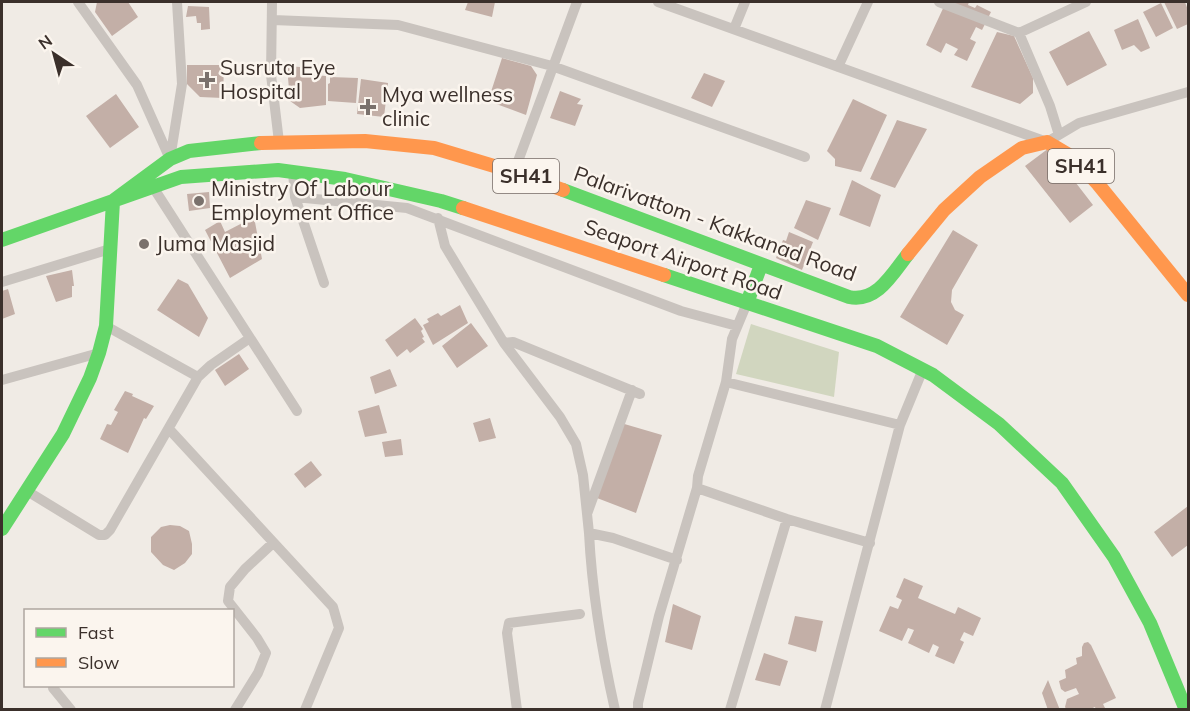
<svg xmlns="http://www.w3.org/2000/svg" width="1190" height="711" viewBox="0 0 1190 711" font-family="Mulish,sans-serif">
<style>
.green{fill:#d1d6bf}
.building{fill:#c3afa7}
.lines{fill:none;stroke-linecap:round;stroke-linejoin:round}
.street{stroke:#c9c3be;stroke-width:10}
.fast{stroke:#63d668;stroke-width:14}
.slow{stroke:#ff974d;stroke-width:14}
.poi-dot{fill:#7a716c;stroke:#fbf5ee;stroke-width:2}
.labels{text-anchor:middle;stroke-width:5;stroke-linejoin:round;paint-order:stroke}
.shield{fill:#fbf5ee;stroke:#756b66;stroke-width:1.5}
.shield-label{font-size:20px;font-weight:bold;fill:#3b302b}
.poi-label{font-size:21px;fill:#3b302b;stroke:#fbf5ee;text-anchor:start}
.street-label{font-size:21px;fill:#3b302b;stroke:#fbf5ee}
</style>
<rect width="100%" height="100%" fill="#f0ebe5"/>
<!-- green -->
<path class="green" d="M751,324L839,352L834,397L736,374Z"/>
<!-- building -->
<path class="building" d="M97,2H128L138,17L112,36L95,12Z
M468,2H495L492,17L465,10Z
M946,2H969L968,5L975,8L977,5L991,12L982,30L976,27L970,39L976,42L967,61L954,55L958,49L946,43L941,53L926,45Z
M1164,2H1185L1188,10V24L1177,29Z
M1161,3L1173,28L1156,37L1143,12Z
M188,6L209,7L210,29L201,30V23H197L196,16L186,17Z
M1138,19L1150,48L1141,52L1134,45L1122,50L1114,30Z
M1089,31L1107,65L1067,86L1049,52Z
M997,32L1014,36L1033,78V93L1020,104L971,87Z
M502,58L531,66L537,75L526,115L488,101Z
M187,65H224L223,98L200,97L187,84Z
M287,66L300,67V74L326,76V105L300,108L290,101Z
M704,73L725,81L712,107L691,98Z
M330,77L358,78L356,103L328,101V84L330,83Z
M361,79L388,83L384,117L357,114Z
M560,91L581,99L577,104L583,105L575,126L550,118Z
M116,94L139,127L110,148L86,116Z
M853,99L887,115L861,172L835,166V159L827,151Z
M897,120L927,129L895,188L870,179Z
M1049,148L1093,205L1070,223L1025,166Z
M852,180L881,195L870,227L839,215Z
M209,192L210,208L189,211L187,194Z
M806,200L831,208L818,240L794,228Z
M254,217L262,259L230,278L205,230L220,221L225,232Z
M953,230L978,245L952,290L951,302L955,310L964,315L947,345L900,317Z
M789,232L813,242L802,270L776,258L783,240L786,241Z
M72,270L74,286H72V297L56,302L46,276Z
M178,279L188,284L208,318L199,337L157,310Z
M8,289L15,314L2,319V291Z
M460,305L468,323L433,345L423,325L429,322L427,319L438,313L441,316Z
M415,318L423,329L421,331L424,337L422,338L425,342L410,353L407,349L397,357L385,340Z
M471,323L488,346L457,368L442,346Z
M239,354L249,369L225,386L215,370Z
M390,369L397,386L375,394L370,377Z
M125,391L133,394L132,396L154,406L146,419L144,418L128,453L100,439L107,424L111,425L118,412L114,410Z
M379,405L387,433L365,437L358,411Z
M490,418L496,438L479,442L473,423Z
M621,423L662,435L636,513L597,498Z
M401,439L403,455L385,457L382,442Z
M311,461L322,475L305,488L294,474Z
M1188,506V545L1172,557L1154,532Z
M170,525L180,526L189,531L192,544V554L185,563L174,570L163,565L151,552V537L161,527Z
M904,578L923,586L918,598L955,614L958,607L981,618L973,636L964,632L960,640L964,642L954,664L935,656L939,647L933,644L929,653L908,643L914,630L908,628L902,641L879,631L890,606L898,609L902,600L896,597Z
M673,604L701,616L692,650L665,642Z
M795,616L823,621L816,652L788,644Z
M1088,642L1091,645L1116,698L1103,704L1106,710H1096L1095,707L1088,710H1067L1065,707L1067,699L1079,694L1076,688L1065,692L1061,689L1059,681L1066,678L1065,670L1077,664L1076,658L1082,656V647L1084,643Z
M764,653L788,661L780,686L755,680Z
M1048,680L1060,710H1048L1042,693Z"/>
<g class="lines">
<!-- street -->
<path class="street" d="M78,2L137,85L170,159
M272,2L271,75L279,142
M658,2L1047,142L1079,123L1188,92
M939,2L1019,33L1086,2
M273,20L398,25L552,66L805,157
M734,29L745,2
M1019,33L1050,106L1059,135
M838,67L868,2
M170,159L182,84L177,2
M293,172L295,197L407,208L681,311L737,326
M514,172L577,2
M153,187L297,411
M295,197L324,283
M438,218L445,246L468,284L504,343L560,417L576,444L583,475L589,533L613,538L677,560
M2,282L110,249
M106,326L198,377
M504,343L513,342L640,394
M2,380L99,353
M726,382L900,425
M169,429L333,607L339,628L305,710
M697,488L787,519L870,543
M27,491L99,535H105L110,530L198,377L211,365L250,338
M587,514L632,390
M589,533C592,592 602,652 615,710
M53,688L71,710
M235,710L258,673L266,653L257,638L228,601L230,587L245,569L273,543
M517,710L507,633L509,623L580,614
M638,710V703L659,616L697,488L698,476L726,382L732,339L747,303
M730,710L787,519
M825,710L900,425L923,369"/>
<!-- fast -->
<path class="fast" d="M563,190L849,297C877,303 893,273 908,254
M2,240L181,177L278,170L345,179L441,201L463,208
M664,275L877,346L933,375L999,424L1062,483L1114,557L1150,623L1186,710
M747,303L761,265
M2,529L63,434L90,378L99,353L106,326L113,201L170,159L189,151L261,143"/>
<!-- slow -->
<path class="slow" d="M261,143L365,141L434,148L514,172L563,190
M463,208L664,275
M908,254L944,210L980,177L1022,148L1047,142L1074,158L1098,184L1188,295"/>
</g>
<!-- markers -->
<g class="poi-dot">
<path d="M204 71h6v6h6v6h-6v6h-6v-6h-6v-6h6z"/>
<path d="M365 98h6v6h6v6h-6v6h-6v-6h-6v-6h6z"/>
<circle cx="199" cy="201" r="6"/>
<circle cx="144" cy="244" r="6"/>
</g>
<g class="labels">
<!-- shield labels -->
<g class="shield">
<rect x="1048" y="149" width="66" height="34" rx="4.5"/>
<rect x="493" y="159" width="66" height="34" rx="4.5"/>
</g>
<g class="shield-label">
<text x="1081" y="173">SH41</text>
<text x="526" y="183">SH41</text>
</g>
<!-- poi labels -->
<g class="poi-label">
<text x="220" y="75">Susruta Eye<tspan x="220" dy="24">Hospital</tspan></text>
<text x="382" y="102">Mya wellness<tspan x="382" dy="24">clinic</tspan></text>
<text x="211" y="196">Ministry Of Labour<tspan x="211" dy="24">Employment Office</tspan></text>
<text x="156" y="251">Juma Masjid</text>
</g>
<!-- street labels -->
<g class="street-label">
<text transform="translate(715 224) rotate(20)" y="7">Palarivattom - Kakkanad Road</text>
<text transform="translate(683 260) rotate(19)" y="7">Seaport Airport Road</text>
</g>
</g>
<!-- border -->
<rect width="1190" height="711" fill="none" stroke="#3b302b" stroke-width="6"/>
<!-- legend -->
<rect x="24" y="609" width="210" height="78" fill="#fbf5ee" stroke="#aea6a0" stroke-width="1.5"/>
<rect x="36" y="628" width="30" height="9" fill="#63d668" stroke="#aea6a0" stroke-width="1.5"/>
<text x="78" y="639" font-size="18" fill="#3b302b">Fast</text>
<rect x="36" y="658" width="30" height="9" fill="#ff974d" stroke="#aea6a0" stroke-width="1.5"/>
<text x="78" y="669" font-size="18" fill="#3b302b">Slow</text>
<!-- north arrow -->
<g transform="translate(54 54) rotate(324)" stroke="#fbf5ee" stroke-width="4.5" paint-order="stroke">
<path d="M0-4.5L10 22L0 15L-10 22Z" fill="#3b302b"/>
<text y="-9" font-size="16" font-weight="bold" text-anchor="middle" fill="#3b302b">N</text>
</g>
</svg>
